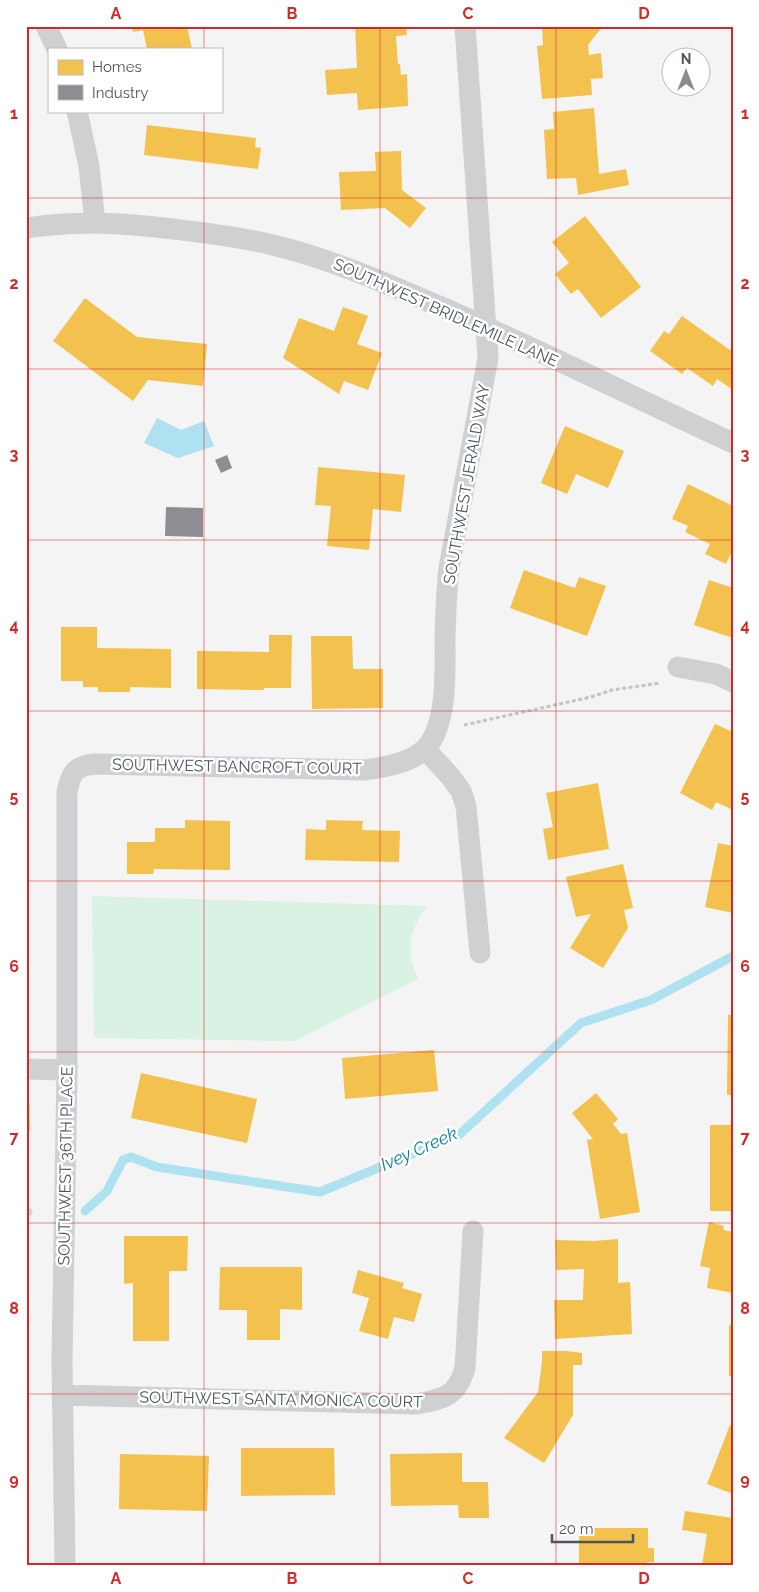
<svg xmlns="http://www.w3.org/2000/svg" width="759" height="1592" viewBox="0 0 759 1592" font-family="Raleway,sans-serif">
<style>
.green{fill:#d9f2e3}
.water{fill:#aee2f0}
.homes{fill:#f2c14e}
.industry{fill:#8d8d92}
.lines{fill:none;stroke-linecap:round;stroke-linejoin:round}
.stream{stroke:#aee2f0;stroke-width:9}
.path{stroke:#bcc7c4;stroke-width:3;stroke-dasharray:4 2.5;stroke-linecap:butt}
.street{stroke:#ced0d2;stroke-width:21}
.grid{fill:none;stroke:#d62828;stroke-width:1;stroke-opacity:0.55}
.labels{text-anchor:middle;stroke-width:5;stroke-linejoin:round;paint-order:stroke}
.street-label{font-size:16px;fill:#4a5661;stroke:#fff}
.water-label{font-size:18px;font-style:italic;fill:#0c7c9b;stroke:#fff}
.neatline{fill:none;stroke:#d62828;stroke-width:2}
.grid-label{font-size:16px;text-anchor:middle;font-weight:bold;fill:#d62828}
</style>
<rect width="100%" height="100%" fill="#f4f4f4"/>
<!-- green -->
<path class="green" d="M92,896L428,906C408,930 406,951 418,979L295,1041L94,1038Z"/>
<!-- water -->
<path class="water" d="M157,418L181,430L204,421L214,446L178,458L144,443Z"/>
<!-- homes -->
<path class="homes" d="M132,26H187L192,49H147L143,30L133,32Z
M355,26H406L407,35L396,36L398,64H400L401,75L407,74L408,106L358,110L357,93L327,95L325,70L357,68Z
M542,26H603L588,45L589,55L601,53L603,78L591,79L592,95L542,99L537,46L543,45Z
M594,108L599,174L626,169L629,185L578,195L576,178L547,179L544,130L554,129L553,112Z
M147,125L256,138L255,147L261,148L258,169L144,155Z
M401,151L402,190L426,208L410,228L385,208L341,210L339,172L376,171L375,152Z
M585,216L641,287L601,318L578,289L571,294L555,274L569,263L552,242Z
M85,298L137,337L207,344L203,386L148,380L133,401L53,341Z
M343,307L368,316L357,344L382,353L368,390L344,381L339,394L283,358L299,318L334,331Z
M682,316L730,350L733,346V390L717,379L713,386L687,368L682,374L650,351L664,331L669,334Z
M565,426L624,451L608,488L576,474L567,494L541,483Z
M318,467L405,475L401,512L373,509L369,550L327,546L331,506L315,505Z
M688,484L733,506V549L726,564L705,554L710,544L685,532L688,526L672,519Z
M524,570L575,588L579,577L606,586L587,636L510,608Z
M709,580L733,588V638L694,625Z
M61,627H97V648L171,649V688L130,687V692H98V687H83V681H61Z
M269,635H292L291,688H264V690L197,689V651L269,652Z
M311,636H352L353,669H383V708L312,709Z
M715,724L733,732V810L716,802L712,810L680,793Z
M598,783L609,849L548,860L543,829L553,827L546,793Z
M185,820L230,821V870L154,869L153,874H127V842H155V828H185Z
M326,820L363,821L362,830L400,831L399,862L305,860L306,829L326,830Z
M718,843L733,846V913L705,907Z
M623,864L633,908L624,910L628,928L603,968L570,948L591,914L576,917L566,877Z
M728,1015H733V1095H727Z
M434,1050L438,1091L345,1099L342,1058Z
M141,1073L257,1099L247,1143L131,1118Z
M596,1093L618,1119L613,1124L621,1134L627,1133L640,1212L600,1219L587,1140L593,1139L572,1113Z
M26,1095H29L30,1130H26Z
M710,1125H733V1211H710Z
M709,1222L724,1226L723,1230L733,1232V1293L707,1288L710,1268L700,1266Z
M124,1236H188L187,1271H169V1341H133V1283L124,1284Z
M618,1239V1283L630,1282L632,1334L555,1339L554,1300H583L584,1269L556,1270L555,1240L592,1241Z
M220,1267H302V1310L280,1309V1340H247V1310H219Z
M358,1270L404,1283L402,1288L422,1294L414,1322L394,1317L388,1339L359,1331L369,1298L352,1293Z
M729,1325H733V1376H729Z
M542,1351H567L582,1353V1365H573V1415L544,1463L504,1438L538,1392L542,1362Z
M730,1425L733,1427V1494L707,1484Z
M241,1448H334L335,1495L241,1496Z
M462,1453V1482H488L489,1518H459L458,1505L391,1506L390,1454Z
M120,1454L209,1456L207,1511L119,1509Z
M685,1511L733,1518V1566H702L707,1534L682,1530Z
M579,1528H648V1548H654V1562H647V1566H579Z"/>
<!-- industry -->
<path class="industry" d="M227,455L232,468L221,473L215,460Z
M166,507L203,508V537L165,536Z"/>
<g class="lines">
<!-- stream -->
<path class="stream" d="M26,1211L28,1212
M85,1211L107,1191L123,1160L131,1157L157,1167L320,1192L460,1134L581,1023L651,1000L733,956"/>
<!-- path -->
<path class="path" d="M464,725L591,697L612,690L660,683"/>
<!-- street -->
<path class="street" d="M46,26L57,49
M77,111L89,166L95,223
M26,228C75,220 124,223 173,229C206,233 241,237 273,245C331,259 385,283 439,306C538,349 635,398 733,443
M678,667L716,674L733,682
M425,749L450,776L461,791L466,806L480,953
M26,1069L67,1070
M62,1395L416,1404C443,1399 457,1397 465,1368L473,1231
M65,1566L62,1360L67,1070V792C71,773 74,766 95,764L365,770C384,767 412,763 426,748C448,724 445,668 445,637C446,614 446,591 449,568L488,358L465,26"/>
</g>
<!-- grid -->
<path class="grid" d="M204,26V49M380,26V1566M556,26V1566M204,111V1566M26,198H733M26,369H733M26,540H733M26,711H733M26,881H733M26,1052H733M26,1223H733M26,1394H733"/>
<g class="labels">
<!-- street labels -->
<g class="street-label">
<text transform="translate(446 312) rotate(24)" y="6">SOUTHWEST BRIDLEMILE LANE</text>
<text transform="translate(466 484) rotate(-80)" y="6">SOUTHWEST JERALD WAY</text>
<text transform="translate(237 766) rotate(1)" y="6">SOUTHWEST BANCROFT COURT</text>
<text transform="translate(65 1166) rotate(-89)" y="6">SOUTHWEST 36TH PLACE</text>
<text transform="translate(281 1399) rotate(1)" y="6">SOUTHWEST SANTA MONICA COURT</text>
</g>
<!-- water labels -->
<g class="water-label">
<text transform="translate(419 1149) rotate(-24)" y="6">Ivey Creek</text>
</g>
</g>
<!-- border -->
<rect width="759" height="1592" fill="none" stroke="#ffffff" stroke-width="55"/>
<!-- legend -->
<rect x="48" y="48" width="175" height="65" fill="#ffffff" stroke="#b7bbc0"/>
<rect x="58" y="60" width="25" height="15" fill="#f2c14e" stroke="#b7bbc0"/>
<text x="92" y="72" font-size="15" fill="#4a5661">Homes</text>
<rect x="58" y="85" width="25" height="15" fill="#8d8d92" stroke="#b7bbc0"/>
<text x="92" y="98" font-size="15" fill="#4a5661">Industry</text>
<!-- north arrow -->
<g transform="translate(686 72)"><circle r="24" fill="#ffffff" stroke="#b7bbc0"/>
<path d="M0-4L9 19L0 12L-9 19Z" fill="#868d94"/>
<text y="-8" font-size="14" font-weight="bold" text-anchor="middle" fill="#4a5661">N</text>
</g>
<!-- scale -->
<path d="M552 1534v8h81v-8" fill="none" stroke="#4a5661" stroke-width="2.5"/>
<text x="559" y="1534" font-size="15" fill="#4a5661" stroke="#ffffff" stroke-width="4" paint-order="stroke">20 m</text>
<rect x="28" y="28" width="704" height="1536" class="neatline"/>
<g class="grid-label">
<text x="116" y="19">A</text>
<text x="292" y="19">B</text>
<text x="468" y="19">C</text>
<text x="644" y="19">D</text>
<text x="14" y="119">1</text>
<text x="745" y="119">1</text>
<text x="14" y="289">2</text>
<text x="745" y="289">2</text>
<text x="14" y="460">3</text>
<text x="745" y="460">3</text>
<text x="14" y="631">4</text>
<text x="745" y="631">4</text>
<text x="14" y="802">5</text>
<text x="745" y="802">5</text>
<text x="14" y="972">6</text>
<text x="745" y="972">6</text>
<text x="14" y="1143">7</text>
<text x="745" y="1143">7</text>
<text x="14" y="1314">8</text>
<text x="745" y="1314">8</text>
<text x="14" y="1485">9</text>
<text x="745" y="1485">9</text>
<text x="116" y="1584">A</text>
<text x="292" y="1584">B</text>
<text x="468" y="1584">C</text>
<text x="644" y="1584">D</text>
</g>
</svg>
